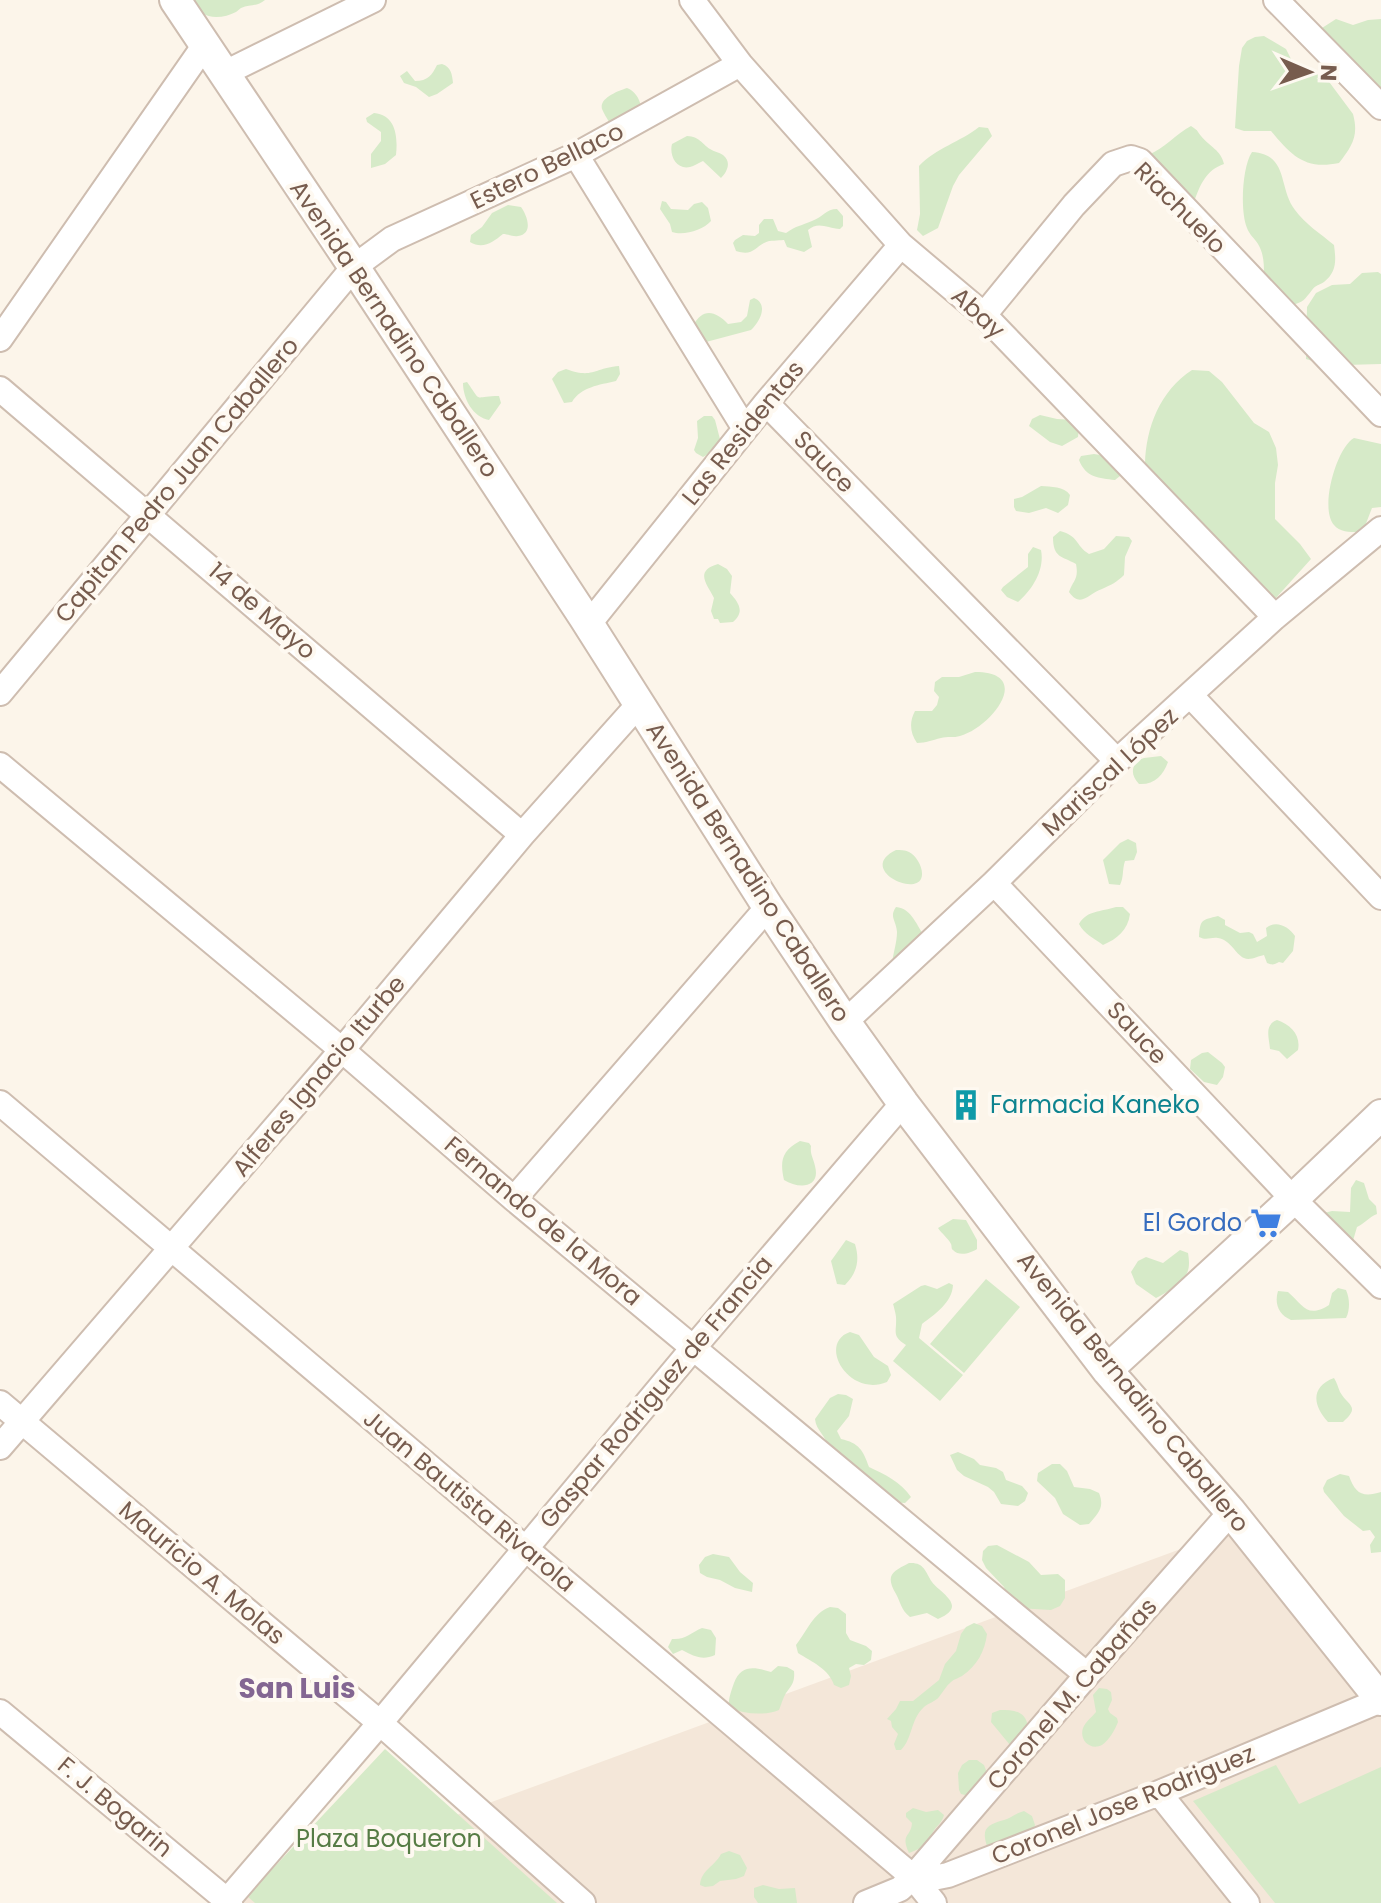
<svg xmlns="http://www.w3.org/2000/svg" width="1381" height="1903" viewBox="0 0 1381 1903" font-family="Poppins,sans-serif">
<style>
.residential{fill:#f4e7d9}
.green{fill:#d6eac8}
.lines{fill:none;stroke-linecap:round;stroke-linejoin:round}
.minor-casing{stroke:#cebdb0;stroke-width:28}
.tertiary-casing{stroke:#cebdb0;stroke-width:34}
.minor{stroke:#fff;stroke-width:24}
.tertiary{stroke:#fff;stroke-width:30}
.labels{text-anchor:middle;stroke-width:8;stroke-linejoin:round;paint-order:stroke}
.street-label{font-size:24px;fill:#775c4e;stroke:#fef9f1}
.culture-label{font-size:24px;fill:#0d838f;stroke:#fef9f1;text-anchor:start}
.shop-label{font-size:24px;fill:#366cbe;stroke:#fef9f1;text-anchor:end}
.park-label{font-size:24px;fill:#567c45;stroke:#fef9f1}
.quarter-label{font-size:28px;font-weight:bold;fill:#836692;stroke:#fef9f1}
</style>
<rect width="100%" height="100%" fill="#fcf5ea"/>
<!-- residential -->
<path class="residential" d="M1227,1532L1381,1708V1903H217Z"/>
<!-- green -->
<path class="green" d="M195,0H265C257,7 250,4 241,8C239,9 238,11 236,12C221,20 197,20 195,0Z
M1336,19L1353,25L1368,20L1381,19V113L1326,45L1322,28Z
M1264,36L1286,49L1294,65L1321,71L1353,114C1359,136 1352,146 1339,163C1305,170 1292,156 1271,131H1244L1235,128L1239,66L1242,48L1247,41L1255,37Z
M442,64C451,67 452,74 453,83L437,94L429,97L416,87L404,83L400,76L407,71L415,81C428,81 432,75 437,65Z
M627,88C635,91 639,98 641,106L613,124L609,122C607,118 604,114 602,109C599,98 618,91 627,88Z
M374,113C396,115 398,137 396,155L385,164L371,168V154L381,141V132L367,122L366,118Z
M1191,126C1203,135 1192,125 1201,136C1210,147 1221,150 1224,164C1206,170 1200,185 1194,202L1148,155C1164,149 1176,134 1191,126Z
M979,127L988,128L992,136L959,175L953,186L938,228L923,236L917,230L920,214L919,166C936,148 960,142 979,127Z
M687,136C700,137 701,143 710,149C714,152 719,152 723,155C732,162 727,172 721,178L703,161C698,163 694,166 690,167C676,170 669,155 672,144Z
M1252,152C1289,154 1278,188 1295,210C1305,224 1321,234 1334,245C1336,260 1337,272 1324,282C1318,286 1317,284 1312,290C1305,299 1303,303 1291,305L1264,276C1264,264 1264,254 1258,244C1255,239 1249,234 1247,228C1240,212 1242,167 1252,152Z
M662,201L666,202L671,209L688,210L694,204L702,202L708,208L711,221C703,230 684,236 672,232L670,224L660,209Z
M508,205L521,207C527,215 534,234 518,236C513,237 508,234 503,234C493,242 483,250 470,242L471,235L482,227L492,213Z
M837,209L843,216V226L840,229C827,228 818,221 808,230L812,247L804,252L787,247L784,240C783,240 770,241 769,241C755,245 755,257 736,251L733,243L735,240L743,235L755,236L759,233V225L764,219H773L778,231L786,233C797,225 801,226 812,221C823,217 826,209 837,209Z
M1378,272L1381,274V364C1355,364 1331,368 1306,359L1307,307L1316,293L1332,285L1350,284L1362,273Z
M754,298C769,304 760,322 751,330L706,342L702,340L693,326C702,308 715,310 728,324L741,322L747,316L750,300Z
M619,366L620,374L616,381C599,385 581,387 572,402L564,403L552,379L558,372L566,369C593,379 594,368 619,366Z
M1192,370L1209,371L1222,382L1254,423L1269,432L1276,448L1278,465L1275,483V519L1300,544L1311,559L1275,599L1242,590L1204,528L1194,514L1168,491L1145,464C1146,427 1160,391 1192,370Z
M467,382C483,404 472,396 499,396L501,403L489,420C473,417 463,399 463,383Z
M1040,415L1057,419L1075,420L1079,428L1078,437L1062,446L1050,442L1029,426L1032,419Z
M704,416H712L715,420L721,443L716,450L703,457L696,453L694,450L698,438L697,421Z
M1354,438L1381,444V507L1372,508L1365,526L1358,532C1350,532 1339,532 1334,525C1319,508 1337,447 1354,438Z
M1094,454C1107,455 1116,464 1120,476L1115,480C1099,478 1086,478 1079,460L1081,456Z
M1041,486C1051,487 1064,486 1070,495L1068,505L1058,513L1046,508L1029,513L1016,511L1014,507V499L1022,497Z
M1060,531C1079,536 1075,545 1089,554L1104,549L1116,536L1129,537L1132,541L1125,557L1124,575C1117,582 1111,585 1102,589C1089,593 1081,609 1069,592C1073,580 1079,580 1076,564C1062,556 1053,558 1053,537Z
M1033,547L1041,550C1045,570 1032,590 1018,602L1007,597L1001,590L1003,587L1028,567V554Z
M718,564L727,569L732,576L730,593C739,603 745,612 733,622L720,623L718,619H714L711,611L714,598C707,584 694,571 718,564Z
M975,672C1035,672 991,728 960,736C954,738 947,736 941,738C932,740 926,743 917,743C910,733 909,722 915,711H932L937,705L939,697L934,691L935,682L942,677H959Z
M1161,756L1168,762C1163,776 1154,785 1139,784C1132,776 1131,771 1136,761L1144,758Z
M1128,839L1136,843L1137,852L1134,860L1125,861C1122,870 1124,877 1120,885L1109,884L1103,860L1120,843Z
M896,850C900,850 905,850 909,852C917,856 925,870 921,879C912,896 858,868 896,850Z
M896,907C912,908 917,927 926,938L892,964C893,953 897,943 897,932C896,920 889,917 896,907Z
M1116,907H1123L1130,914C1128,930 1117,939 1103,945C1094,938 1084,934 1079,924C1087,910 1101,912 1116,907Z
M1218,916L1225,920V925L1240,933L1249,932L1253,934L1257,942L1267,936L1266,928C1276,920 1288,926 1295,936L1293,951L1283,963L1279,962C1274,965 1272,965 1267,963L1264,955C1258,956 1250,961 1244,958C1235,954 1231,940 1218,938C1210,937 1207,941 1199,937C1200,919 1202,920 1218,916Z
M1277,1020C1291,1025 1301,1035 1298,1050L1287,1059L1279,1051L1270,1049C1269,1037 1264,1025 1277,1020Z
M1208,1052L1222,1063L1225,1067L1223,1077L1217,1085L1204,1082L1190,1069L1191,1060L1202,1053Z
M800,1141L809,1143L811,1146C810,1155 813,1157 815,1166C821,1189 798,1189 784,1180C780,1162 781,1151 800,1141Z
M1356,1180L1364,1183L1369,1199L1376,1206L1377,1214C1369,1217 1365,1223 1357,1227L1352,1244L1324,1213L1332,1211L1350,1212L1351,1188Z
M953,1219L966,1220L977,1240V1249C971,1253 959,1257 953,1250C951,1249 952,1246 951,1244C948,1238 942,1234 938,1228Z
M846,1240L855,1244C860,1260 857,1273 845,1285L837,1284L831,1261Z
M1180,1250L1188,1253C1189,1259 1190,1267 1187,1273C1182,1284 1166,1293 1156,1298L1136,1284L1131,1272L1138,1261L1146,1257L1163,1263Z
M986,1279L1020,1307L964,1373L930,1344Z
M949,1283L953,1285C952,1303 935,1314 922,1324L919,1338L963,1375L940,1401L893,1361L906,1345C891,1336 897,1332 896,1317C896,1315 894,1307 893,1304L921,1286L925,1285L937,1289Z
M1338,1288L1346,1290C1350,1299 1350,1310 1346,1318L1291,1320C1279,1315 1274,1304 1278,1291L1288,1292C1303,1305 1307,1319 1329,1305L1332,1293Z
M850,1332L859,1335L874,1357L888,1366L891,1375L887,1382C848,1398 817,1343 850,1332Z
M1334,1378C1337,1383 1338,1387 1340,1392C1348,1406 1361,1406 1343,1422H1328C1313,1406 1310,1387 1334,1378Z
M838,1394L846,1395L853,1399L849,1416L837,1431L841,1439C859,1443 863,1450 869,1467C884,1474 901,1482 911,1497L905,1503L888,1502L828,1448C827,1436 816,1431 815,1419L830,1398Z
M958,1452L974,1459L980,1465L996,1468L1003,1472L1006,1480L1022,1486L1028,1493L1025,1501L1018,1506L1001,1504L994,1492L988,1487L964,1476L957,1470L950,1455Z
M1052,1464H1060L1067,1471L1074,1487L1090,1489L1099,1493C1105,1508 1098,1513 1089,1524L1080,1525L1063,1514L1055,1498L1037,1481L1038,1473Z
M1340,1474L1349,1476C1355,1493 1362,1498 1381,1492V1552L1371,1553L1370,1545L1375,1537L1370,1530L1363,1531L1344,1516L1324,1492L1323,1488L1327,1480Z
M997,1545L1029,1562L1041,1575L1058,1574L1065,1580V1598L1060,1606L1051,1610L1017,1608L1010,1603L1004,1587L986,1568L982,1560L983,1551L988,1546Z
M713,1554L729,1557L740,1572L753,1583L752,1592L735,1588L720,1580L707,1577L700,1573L699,1565L705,1557Z
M909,1563C924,1562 925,1571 932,1582C940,1593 969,1606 938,1619L927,1613L910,1617C901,1610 901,1603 896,1594C885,1575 892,1572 909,1563Z
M830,1607L838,1608L846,1614V1633L850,1640L866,1646L872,1651L871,1660L864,1665L856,1664L849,1668L851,1676L849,1685L841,1688L834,1685C829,1669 812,1662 798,1653L796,1645C807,1631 813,1613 830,1607Z
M974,1623L982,1626L987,1634C985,1651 977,1666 962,1676C959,1678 954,1679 951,1682C946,1686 943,1692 939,1697C935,1702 928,1703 924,1707C910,1720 913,1738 901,1750H896L894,1744L898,1734L892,1727L891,1721L887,1719L896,1709L900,1701H913L939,1680L945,1664L956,1651L961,1634L966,1627Z
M702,1628L711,1630L716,1638L715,1655C702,1661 694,1656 682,1650L673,1654L668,1647L672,1639C686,1640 690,1633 702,1628Z
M778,1666L787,1667L794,1671C795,1682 792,1685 786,1693C783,1698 781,1705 779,1710C764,1716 744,1714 729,1708C728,1699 731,1692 734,1683C741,1664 755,1667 771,1672Z
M1099,1688L1107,1689L1111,1692L1112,1700L1108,1709L1110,1713L1117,1718L1118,1722C1115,1730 1109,1740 1102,1745C1090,1751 1079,1740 1083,1728C1086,1721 1092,1717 1096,1712L1093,1695Z
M1000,1710C1014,1710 1026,1711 1028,1727L1014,1744L1010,1745L991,1722L992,1713Z
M385,1749L557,1903H255L247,1896Z
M969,1760H977L984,1765L989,1778L973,1797L961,1794L959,1790L958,1773L962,1765Z
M1276,1765L1299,1804L1381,1767V1903H1275L1193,1801Z
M913,1808L926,1812L938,1810L944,1815C942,1823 937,1825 933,1832C926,1846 924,1847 909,1853C900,1833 911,1838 912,1823L906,1817V1813Z
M1024,1811L1032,1816L1035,1825L1032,1833L988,1849C981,1830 985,1825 1004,1820C1011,1818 1016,1813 1024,1811Z
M729,1851L740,1855L747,1868L744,1876L736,1879L720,1881L713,1886L705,1887L700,1885C701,1870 715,1866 721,1854Z
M763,1885L779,1889L795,1888L797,1903H758L754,1897V1888Z"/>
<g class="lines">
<defs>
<path id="minor" d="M692,0L740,64L901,245L984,315L1275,617
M1276,0L1381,107
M223,74L373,0
M576,155L745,429
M984,315L1074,205L1113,164L1131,158L1140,161L1381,414
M0,339L204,46
M0,389L522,835
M766,403L1117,761
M588,625L766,403L901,245
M0,693L354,267L392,239L576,155L740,64
M1191,696L1381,897
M0,765L342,1050L514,1199L1087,1675
M994,883L1293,1199L1381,1286
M845,1022L994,883L1117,761L1275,617L1381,529
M0,1103L913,1877L934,1903
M514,1199L768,907
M0,1403L380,1723L583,1903
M0,1447L342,1050L522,835L639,704
M0,1712L230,1903
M1159,1793L1247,1903
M913,1877L1087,1675L1231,1512
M225,1903L380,1723L694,1347L903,1103
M866,1903L900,1889L913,1877L928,1879L948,1875L1159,1793L1381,1700"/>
<path id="tertiary" d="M175,0L354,267L584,617L768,907L845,1022L903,1103L1107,1370L1231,1512L1381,1700
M1107,1370L1293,1199L1381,1115"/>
</defs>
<!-- minor casing -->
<use href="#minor" class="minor-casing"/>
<!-- tertiary casing -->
<use href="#tertiary" class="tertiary-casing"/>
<!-- minor -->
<use href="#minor" class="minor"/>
<!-- tertiary -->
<use href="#tertiary" class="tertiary"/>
</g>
<!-- icons -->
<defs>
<symbol id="building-bare" viewBox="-9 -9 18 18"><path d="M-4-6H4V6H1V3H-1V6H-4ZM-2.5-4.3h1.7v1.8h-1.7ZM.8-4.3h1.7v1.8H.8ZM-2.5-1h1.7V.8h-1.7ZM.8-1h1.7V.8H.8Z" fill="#0f9aa8" stroke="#fef9f1" stroke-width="2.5" paint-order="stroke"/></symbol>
<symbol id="supermarket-bare" viewBox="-9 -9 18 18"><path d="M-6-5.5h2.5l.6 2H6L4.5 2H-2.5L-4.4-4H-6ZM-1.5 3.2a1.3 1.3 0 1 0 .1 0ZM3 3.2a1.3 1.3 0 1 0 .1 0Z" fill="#3f7fe0" stroke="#fef9f1" stroke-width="2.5" paint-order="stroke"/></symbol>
</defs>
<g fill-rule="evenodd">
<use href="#building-bare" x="944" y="1083" width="44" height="44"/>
<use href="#supermarket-bare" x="1244" y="1201" width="44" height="44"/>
</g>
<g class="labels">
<!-- street labels -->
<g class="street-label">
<text transform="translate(547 166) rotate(-26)" y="8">Estero Bellaco</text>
<text transform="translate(1180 208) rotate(45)" y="8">Riachuelo</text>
<text transform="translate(978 313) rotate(43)" y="8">Abay</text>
<text transform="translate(394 329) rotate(56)" y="8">Avenida Bernadino Caballero</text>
<text transform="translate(743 433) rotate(-51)" y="8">Las Residentas</text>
<text transform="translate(824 462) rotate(46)" y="8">Sauce</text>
<text transform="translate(177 480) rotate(-50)" y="8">Capitan Pedro Juan Caballero</text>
<text transform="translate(262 611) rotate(41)" y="8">14 de Mayo</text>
<text transform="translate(1110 772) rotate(-43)" y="8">Mariscal López</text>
<text transform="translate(748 872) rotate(57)" y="8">Avenida Bernadino Caballero</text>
<text transform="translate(1137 1033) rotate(47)" y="8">Sauce</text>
<text transform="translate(319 1076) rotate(-50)" y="8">Alferes Ignacio Iturbe</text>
<text transform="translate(543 1221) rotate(40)" y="8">Fernando de la Mora</text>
<text transform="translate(656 1392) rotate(-50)" y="8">Gaspar Rodriguez de Francia</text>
<text transform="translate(1133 1392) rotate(51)" y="8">Avenida Bernadino Caballero</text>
<text transform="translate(469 1501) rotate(40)" y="8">Juan Bautista Rivarola</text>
<text transform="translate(202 1573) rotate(40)" y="8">Mauricio A. Molas</text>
<text transform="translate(1072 1694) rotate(-49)" y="8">Coronel M. Cabañas</text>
<text transform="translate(1123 1805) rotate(-22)" y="8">Coronel Jose Rodriguez</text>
<text transform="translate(115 1807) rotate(40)" y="8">F. J. Bogarin</text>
</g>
<!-- culture labels -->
<g class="culture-label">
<text x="990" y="1113">Farmacia Kaneko</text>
</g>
<!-- shop labels -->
<g class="shop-label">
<text x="1242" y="1231">El Gordo</text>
</g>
<!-- park labels -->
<g class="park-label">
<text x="389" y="1847">Plaza Boqueron</text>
</g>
<!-- quarter labels -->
<g class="quarter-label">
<text x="297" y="1698">San Luis</text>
</g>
</g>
<!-- north arrow -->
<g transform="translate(1309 72) rotate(92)" stroke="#fef9f1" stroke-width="6" paint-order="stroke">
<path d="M0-6L14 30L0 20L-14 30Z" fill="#775c4e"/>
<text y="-12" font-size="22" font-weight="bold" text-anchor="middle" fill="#775c4e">N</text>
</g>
</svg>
